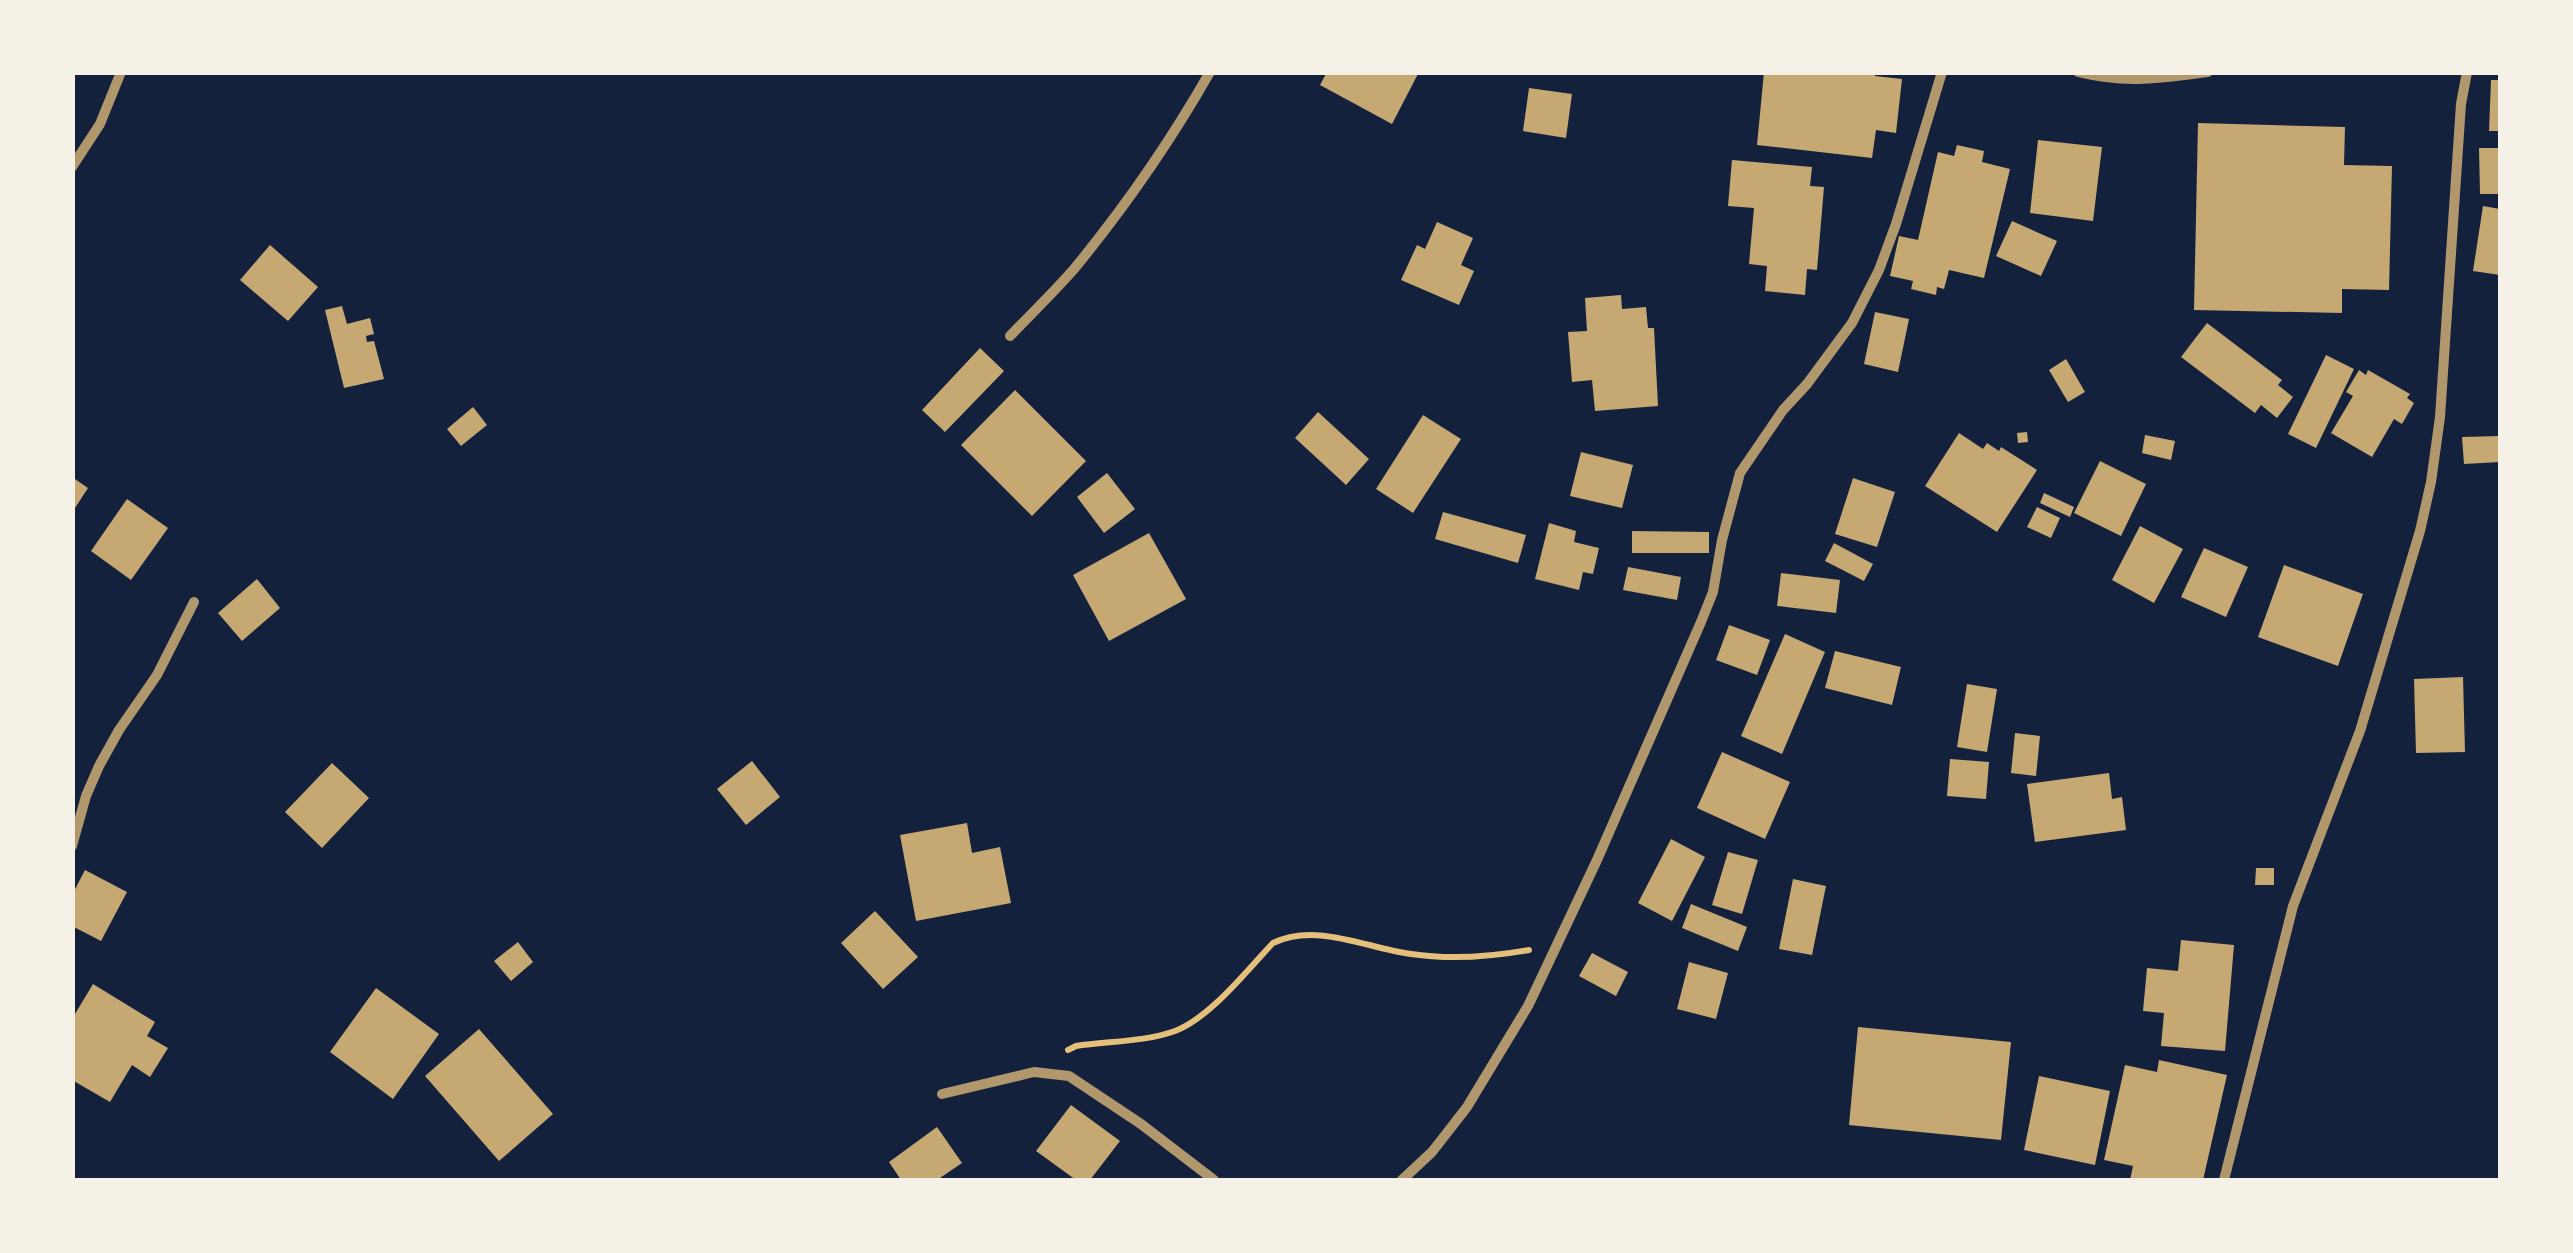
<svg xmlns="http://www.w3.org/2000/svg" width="2573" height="1253" viewBox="0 0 2573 1253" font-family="Raleway,sans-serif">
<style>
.building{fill:#c6a872}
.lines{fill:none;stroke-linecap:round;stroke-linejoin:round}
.path{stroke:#e5c07b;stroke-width:6}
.minor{stroke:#b1986c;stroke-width:10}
</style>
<rect width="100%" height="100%" fill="#14213d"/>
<!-- building -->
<path class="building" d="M1327,72H1419L1392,124L1320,85Z
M1764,72H1846L1853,75V72H1875V76L1902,79L1896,133L1876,130L1872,158L1757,145Z
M2491,80H2500V131H2489Z
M1529,88L1572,94L1566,138L1523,131Z
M2198,123L2345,127L2344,165L2392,166L2389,290L2342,289V313L2194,310Z
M2038,140L2102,147L2093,221L2030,213Z
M1957,145L1984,151L1982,162L2010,169L1984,278L1949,270L1944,289L1937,287L1936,295L1911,289L1913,281L1890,276L1899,236L1918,240L1938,152L1954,156Z
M2479,148H2500V194H2480Z
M1732,160L1812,167L1810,186L1824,187L1817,270L1807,269L1805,295L1765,291L1767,266L1749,264L1754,208L1728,206Z
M2483,206L2500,209V275L2473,271Z
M2012,221L2057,241L2041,276L1996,256Z
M1437,222L1473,238L1461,265L1474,271L1459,305L1401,280L1417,245L1425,249Z
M270,245L318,287L288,321L240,280Z
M1621,295L1622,309L1646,307L1648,328H1654L1658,406L1595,411L1592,380L1572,382L1568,332L1587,331L1585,298Z
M342,306L347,324L370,318L374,334L366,336L367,342L374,341L384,379L344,388L325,310Z
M1875,312L1909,319L1898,372L1864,364Z
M2207,323L2282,380L2278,385L2293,397L2277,418L2261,405L2255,413L2181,357Z
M980,348L1004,371L945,432L922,410Z
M2326,355L2354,369L2316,448L2288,434Z
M2066,359L2085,392L2068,402L2049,370Z
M2359,370L2366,375L2368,370L2410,394L2407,398L2414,403L2402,424L2394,419L2372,457L2331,433L2353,396L2346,392Z
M1015,390L1086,461L1032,516L961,445Z
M473,407L487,425L461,446L447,429Z
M1318,412L1369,459L1346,485L1295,438Z
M1423,415L1461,439L1413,513L1376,489Z
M2027,432L2028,442L2018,443L2017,433Z
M1959,433L1983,449L1987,443L1999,451L2001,447L2037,470L1997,532L1925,486Z
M2145,435L2175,441L2171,460L2142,453Z
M2500,436V462L2464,464L2462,437Z
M1581,452L1633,465L1622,508L1570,496Z
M2100,461L2146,484L2121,536L2074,513Z
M1107,473L1135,509L1104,533L1077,497Z
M72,477L88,488L75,508L72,506Z
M1853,478L1895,492L1877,547L1835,534Z
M2044,493L2074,507L2070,517L2040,503Z
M127,499L168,528L131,580L91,551Z
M2037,507L2060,518L2051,538L2027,527Z
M1443,512L1526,535L1518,563L1435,539Z
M1549,523L1576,531L1574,542L1599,548L1593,574L1583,572L1579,590L1535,579Z
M2140,526L2183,549L2154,603L2112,580Z
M1632,531L1709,532V553H1632Z
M1149,533L1186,599L1109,641L1073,575Z
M1834,543L1873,564L1864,581L1825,561Z
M2204,548L2248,567L2226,617L2181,597Z
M2284,565L2363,594L2338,666L2258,637Z
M1628,567L1681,577L1677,600L1623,590Z
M1781,573L1840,580L1836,613L1777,606Z
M257,579L280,608L242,641L218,613Z
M1729,625L1770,640L1757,675L1716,660Z
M1785,634L1825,652L1782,754L1741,736Z
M1835,651L1901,667L1892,705L1825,688Z
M2463,677L2465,752L2416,753L2414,679Z
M1967,684L1997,689L1987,752L1957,747Z
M2015,733L2040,736L2036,776L2011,773Z
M1722,752L1790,782L1765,839L1697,808Z
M1950,759L1989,762L1986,799L1947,796Z
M752,761L780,797L746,825L717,789Z
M332,763L369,798L322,848L285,812Z
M2109,773L2112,799L2122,797L2126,830L2035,842L2027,784Z
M967,823L972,853L1000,847L1011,903L916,921L900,835Z
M1671,839L1705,857L1672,921L1638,903Z
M1728,852L1758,860L1742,914L1712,905Z
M2256,868H2274V885H2255Z
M85,870L127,892L101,941L72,926V895Z
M1793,879L1826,886L1812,955L1779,949Z
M1691,904L1747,927L1738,951L1682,928Z
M875,911L918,957L883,989L841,943Z
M2181,940L2234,945L2225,1051L2161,1046L2164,1013L2143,1011L2147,968L2178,971Z
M518,942L533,962L511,981L494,961Z
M1592,953L1628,972L1616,996L1579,976Z
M1689,962L1728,973L1716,1019L1677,1009Z
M93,984L155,1022L147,1036L168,1048L150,1077L132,1065L110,1102L72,1080V1019Z
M376,988L439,1034L393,1099L330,1052Z
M1858,1027L2011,1042L2001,1140L1849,1125Z
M479,1029L553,1114L499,1161L425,1076Z
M2159,1060L2227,1075L2203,1180H2130L2133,1166L2104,1160L2125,1065L2157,1072Z
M2039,1076L2110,1091L2095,1165L2024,1150Z
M1071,1105L1120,1141L1090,1180H1076L1036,1151Z
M937,1127L962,1163L937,1180H901L889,1162Z"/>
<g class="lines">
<!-- path -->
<path class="path" d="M1068,1050L1076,1046C1108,1041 1145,1042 1175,1031C1211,1017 1246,971 1273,943C1316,922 1366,948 1411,954C1451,960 1490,957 1529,950"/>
<!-- minor -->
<path class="minor" d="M2078,72C2126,84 2160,78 2208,72
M72,167L100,124L121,72
M1010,336C1031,314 1054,292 1074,269C1125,207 1170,142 1210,72
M72,846L86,796L99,766L119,730L157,675L194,602
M942,1094L1034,1072L1069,1076L1141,1124L1214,1180
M1402,1180L1432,1152L1467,1107L1528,1006L1597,860L1701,622L1713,592L1722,540L1740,473L1783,410L1807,384L1852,323L1879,270L1896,224L1942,72
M2224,1180L2293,906L2360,731L2420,531L2431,482L2440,417L2461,104L2467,72"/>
</g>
<!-- border -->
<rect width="2573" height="1253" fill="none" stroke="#f6f1e7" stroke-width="150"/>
</svg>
